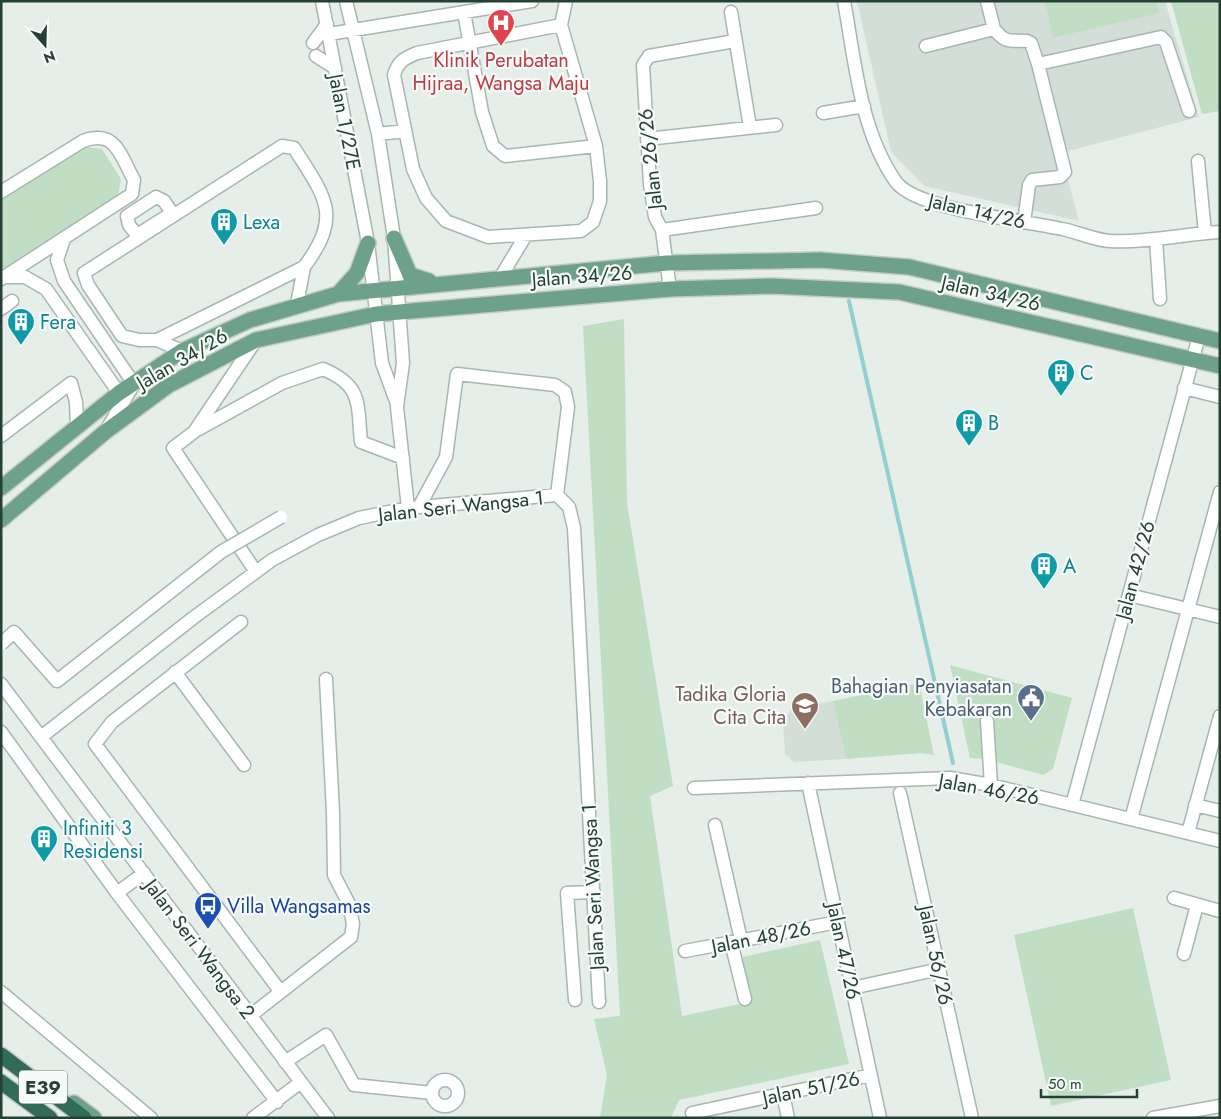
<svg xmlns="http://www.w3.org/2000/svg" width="1221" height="1119" viewBox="0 0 1221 1119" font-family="Jost,sans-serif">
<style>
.built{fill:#d4ded8}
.green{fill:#c0dec4}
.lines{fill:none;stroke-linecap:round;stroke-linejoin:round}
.stream{stroke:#91cfd0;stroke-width:4}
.minor-casing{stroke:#a8b6af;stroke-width:15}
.major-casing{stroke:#c2cac6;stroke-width:18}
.highway-casing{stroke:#c2cac6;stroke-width:18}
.minor{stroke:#fff;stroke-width:12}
.major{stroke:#6da18c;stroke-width:15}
.highway{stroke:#326b57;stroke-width:15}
.minor-bridge-casing{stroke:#a8b6af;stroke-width:15;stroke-linecap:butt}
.minor-bridge{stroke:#fff;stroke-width:12}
.labels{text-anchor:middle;stroke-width:4.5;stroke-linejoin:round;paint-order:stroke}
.shield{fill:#f6faf8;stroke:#647870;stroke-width:1}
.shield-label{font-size:19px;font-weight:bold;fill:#254035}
.health-label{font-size:20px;fill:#be3a42;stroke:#f6faf8}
.street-label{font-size:20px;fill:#254035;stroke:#f6faf8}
.culture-label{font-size:20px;fill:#0d838f;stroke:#f6faf8;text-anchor:start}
.service-label{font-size:20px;fill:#4e5e75;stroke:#f6faf8;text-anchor:end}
.education-label{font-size:20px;fill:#785e54;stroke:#f6faf8;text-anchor:end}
.transit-label{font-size:20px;fill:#164399;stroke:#f6faf8;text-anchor:start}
</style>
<rect width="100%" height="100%" fill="#e6eee9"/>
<!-- built -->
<path class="built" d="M857,1H1165L1199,117L1061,153L1079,221L924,186L891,152Z
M833,701L846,759L794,762L785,754L783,721L791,710Z"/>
<!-- green -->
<path class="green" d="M1045,1H1156L1159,13L1053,38Z
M1171,1H1220V111L1202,114Z
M85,147L102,149L121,179L118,196L1,270V200Z
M624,319L627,503L673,786L650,796L682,1016L749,1002L742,957L820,940L849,1064L679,1100L671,1118H600L607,1075L594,1019L620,1016L583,326Z
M950,665L1072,698L1053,769L1043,775L985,759L970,758Z
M919,683L934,755L921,753L846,759L833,701Z
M1133,908L1171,1080L1051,1106L1014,935Z"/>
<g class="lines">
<!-- stream -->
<path class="stream" d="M849,301L953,763"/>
<defs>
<path id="minor" d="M322,1L368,243L382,363L397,404
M346,1L378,134L394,238L403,363L397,407L408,508
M844,1C855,61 860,131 896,182C917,210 1027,221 1062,229C1078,232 1094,240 1110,241C1147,243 1183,234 1220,232
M464,12L482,112L493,146L505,156L596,146
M731,12L750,127
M561,25L417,53C405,58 398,61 394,75L413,169L426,198L446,221L488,237L581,231L593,222L600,201V181L596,146L561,25L566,1
M994,29C1006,44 1010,40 1027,41L1031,43L1038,64L1161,37L1166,42L1189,111
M329,34L532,1
M313,43L327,24
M926,46L994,29L987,1
M316,56L335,68
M823,113L864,106
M378,134L405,131
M647,139L776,125
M282,146L294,148C325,197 343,215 304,267L157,340H139L122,336L88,285L84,273Z
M1198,161L1205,233
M1,192L83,141C116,129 120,155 134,180L132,194L1,279
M156,197L164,201L172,213L137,235L129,225L127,216Z
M1024,222L1029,185L1032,180L1060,177L1065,172L1038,64
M662,230L816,208
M64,239L57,260L64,281L134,384L105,432
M1156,239L1160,299
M4,277H25L46,289L119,393
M500,278L526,235
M670,289L662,230L655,217L650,184L643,65L649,56L735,41
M297,304L304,267
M1,309L12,301
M157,340L182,351
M1184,388L1220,397
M197,430L282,383L323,369C363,386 357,403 361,442L403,458
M1,436L71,383L76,402L77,426
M419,507L446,457L457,374L555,385L565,392L568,407L557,495
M256,572L173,448L194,432L256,340
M1129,595L1220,617
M241,622L112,722L95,744L280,991
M175,672L244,765
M1,684L328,1118
M987,721L991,785
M1,732L117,893L277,1102
M41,737L193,618L272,560L318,535L359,518L408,508L557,495L569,507L574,528L599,1002
M808,783L880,1118
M694,788L950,778L991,785L1220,841
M900,793L972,1118
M1072,805L1199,336
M1195,805L1220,811
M1131,819L1220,492
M715,825L741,940
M1188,833L1220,716
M117,893L144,873
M1174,898L1220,911
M731,942L745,999
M685,951L838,922
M1184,954L1197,905
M852,988L940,969
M1,992L151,1118
M575,1000L567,893L594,892
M250,1016L351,937L353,924L349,904L334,875L333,812L326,679
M285,1062L326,1035L354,1085L432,1093
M432 1093a13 13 0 1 1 26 0a13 13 0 1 1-26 0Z
M783,1094L788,1118
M692,1113L871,1075
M253,1118L301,1082
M1153,1118L1220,1106"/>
<path id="major" d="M394,238L410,275L429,281
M338,294L357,273L368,243
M1,488L119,393L182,351L250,320L338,294L667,263L820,260L909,267L1220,341
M1,520L105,432L169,385L256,340L376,314L670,289L771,286L899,292L1220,366
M74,1103L94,1118"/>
<path id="highway" d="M1,1055L84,1118
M1,1082L50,1118"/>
</defs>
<!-- minor casing -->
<use href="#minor" class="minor-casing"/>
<!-- major casing -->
<use href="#major" class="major-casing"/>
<!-- highway casing -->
<use href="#highway" class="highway-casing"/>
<!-- minor -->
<use href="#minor" class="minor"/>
<!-- major -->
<use href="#major" class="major"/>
<!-- highway -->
<use href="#highway" class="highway"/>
<defs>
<path id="minor-bridge" d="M1,644L14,632L57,681L221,552L281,517"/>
</defs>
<!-- minor-bridge casing -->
<use href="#minor-bridge" class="minor-bridge-casing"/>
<!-- minor-bridge -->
<use href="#minor-bridge" class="minor-bridge"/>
</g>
<!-- icons -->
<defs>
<symbol id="hospital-pin" viewBox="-11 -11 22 30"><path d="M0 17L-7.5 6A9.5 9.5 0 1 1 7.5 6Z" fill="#e0444e" stroke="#f6faf8"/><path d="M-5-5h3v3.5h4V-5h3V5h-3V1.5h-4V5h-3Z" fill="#fff"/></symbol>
<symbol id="building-pin" viewBox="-11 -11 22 30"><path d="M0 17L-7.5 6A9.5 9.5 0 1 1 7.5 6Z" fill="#0f9aa8" stroke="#f6faf8"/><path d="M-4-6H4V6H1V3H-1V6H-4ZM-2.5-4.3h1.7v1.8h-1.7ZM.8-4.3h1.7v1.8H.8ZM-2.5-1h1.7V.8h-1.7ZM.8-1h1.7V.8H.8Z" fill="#fff"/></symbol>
<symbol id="civic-pin" viewBox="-11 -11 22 30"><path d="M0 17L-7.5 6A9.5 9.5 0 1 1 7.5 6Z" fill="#5c6f8a" stroke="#f6faf8"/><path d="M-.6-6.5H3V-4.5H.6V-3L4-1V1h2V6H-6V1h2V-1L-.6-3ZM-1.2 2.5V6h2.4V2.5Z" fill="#fff"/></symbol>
<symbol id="school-pin" viewBox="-11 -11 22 30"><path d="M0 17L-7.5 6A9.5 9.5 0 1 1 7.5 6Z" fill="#8d6e63" stroke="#f6faf8"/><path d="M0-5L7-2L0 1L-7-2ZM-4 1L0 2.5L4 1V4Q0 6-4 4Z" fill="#fff"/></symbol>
<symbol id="bus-pin" viewBox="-11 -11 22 30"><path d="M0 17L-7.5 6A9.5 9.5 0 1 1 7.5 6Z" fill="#1a4fb4" stroke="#f6faf8"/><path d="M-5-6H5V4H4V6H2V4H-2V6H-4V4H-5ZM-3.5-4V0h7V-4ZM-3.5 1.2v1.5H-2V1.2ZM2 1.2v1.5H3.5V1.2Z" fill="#fff"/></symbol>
</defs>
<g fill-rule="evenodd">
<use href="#hospital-pin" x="485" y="7" width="32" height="43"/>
<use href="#building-pin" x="208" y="206" width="32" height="43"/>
<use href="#building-pin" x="5" y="306" width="32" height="43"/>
<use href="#building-pin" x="1045" y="357" width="32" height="43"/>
<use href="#building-pin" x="953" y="407" width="32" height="43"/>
<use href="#building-pin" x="1028" y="550" width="32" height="43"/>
<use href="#civic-pin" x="1015" y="682" width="32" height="43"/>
<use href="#school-pin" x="789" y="690" width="32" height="43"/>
<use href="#building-pin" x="28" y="823" width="32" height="43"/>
<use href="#bus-pin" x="192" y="890" width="32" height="43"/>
</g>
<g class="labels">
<!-- shield labels -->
<rect class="shield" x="19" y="1070.5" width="48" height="33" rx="4"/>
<g class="shield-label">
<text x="43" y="1094">E39</text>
</g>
<!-- health labels -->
<g class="health-label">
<text x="501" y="67">Klinik Perubatan<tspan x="501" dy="23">Hijraa, Wangsa Maju</tspan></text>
</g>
<!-- street labels -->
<g class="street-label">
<text transform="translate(345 122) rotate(79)" y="7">Jalan 1/27E</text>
<text transform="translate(650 159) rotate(-96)" y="7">Jalan 26/26</text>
<text transform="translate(977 211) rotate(13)" y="7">Jalan 14/26</text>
<text transform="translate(582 276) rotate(-4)" y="7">Jalan 34/26</text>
<text transform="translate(991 293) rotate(13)" y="7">Jalan 34/26</text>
<text transform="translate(182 359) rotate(-30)" y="7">Jalan 34/26</text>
<text transform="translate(461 506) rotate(-6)" y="7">Jalan Seri Wangsa 1</text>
<text transform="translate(1135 570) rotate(-75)" y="7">Jalan 42/26</text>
<text transform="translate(989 789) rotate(10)" y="7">Jalan 46/26</text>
<text transform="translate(593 887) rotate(-93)" y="7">Jalan Seri Wangsa 1</text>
<text transform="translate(761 937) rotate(-11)" y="7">Jalan 48/26</text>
<text transform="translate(200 949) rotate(53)" y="7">Jalan Seri Wangsa 2</text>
<text transform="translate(844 951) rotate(78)" y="7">Jalan 47/26</text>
<text transform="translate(936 955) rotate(78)" y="7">Jalan 56/26</text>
<text transform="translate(811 1088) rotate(-12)" y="7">Jalan 51/26</text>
</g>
<!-- culture labels -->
<g class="culture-label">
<text x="243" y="229">Lexa</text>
<text x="40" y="329">Fera</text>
<text x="1080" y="380">C</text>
<text x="988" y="430">B</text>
<text x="1063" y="573">A</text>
<text x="63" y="835">Infiniti 3<tspan x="63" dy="23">Residensi</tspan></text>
</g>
<!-- service labels -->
<g class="service-label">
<text x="1012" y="693">Bahagian Penyiasatan<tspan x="1012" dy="23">Kebakaran</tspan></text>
</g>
<!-- education labels -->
<g class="education-label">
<text x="786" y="701">Tadika Gloria<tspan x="786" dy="23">Cita Cita</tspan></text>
</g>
<!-- transit labels -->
<g class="transit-label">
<text x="227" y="913">Villa Wangsamas</text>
</g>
</g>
<!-- border -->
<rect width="1221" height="1119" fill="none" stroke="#254035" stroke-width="5"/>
<!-- north arrow -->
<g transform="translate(45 45) rotate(160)" stroke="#f6faf8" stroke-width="4" paint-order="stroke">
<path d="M0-4L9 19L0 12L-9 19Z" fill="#254035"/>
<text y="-8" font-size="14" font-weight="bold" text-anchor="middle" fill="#254035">N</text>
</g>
<!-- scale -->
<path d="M1041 1089v8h96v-8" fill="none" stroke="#254035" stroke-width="2.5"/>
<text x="1048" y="1089" font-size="15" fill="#254035" stroke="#f6faf8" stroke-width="4" paint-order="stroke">50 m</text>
</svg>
